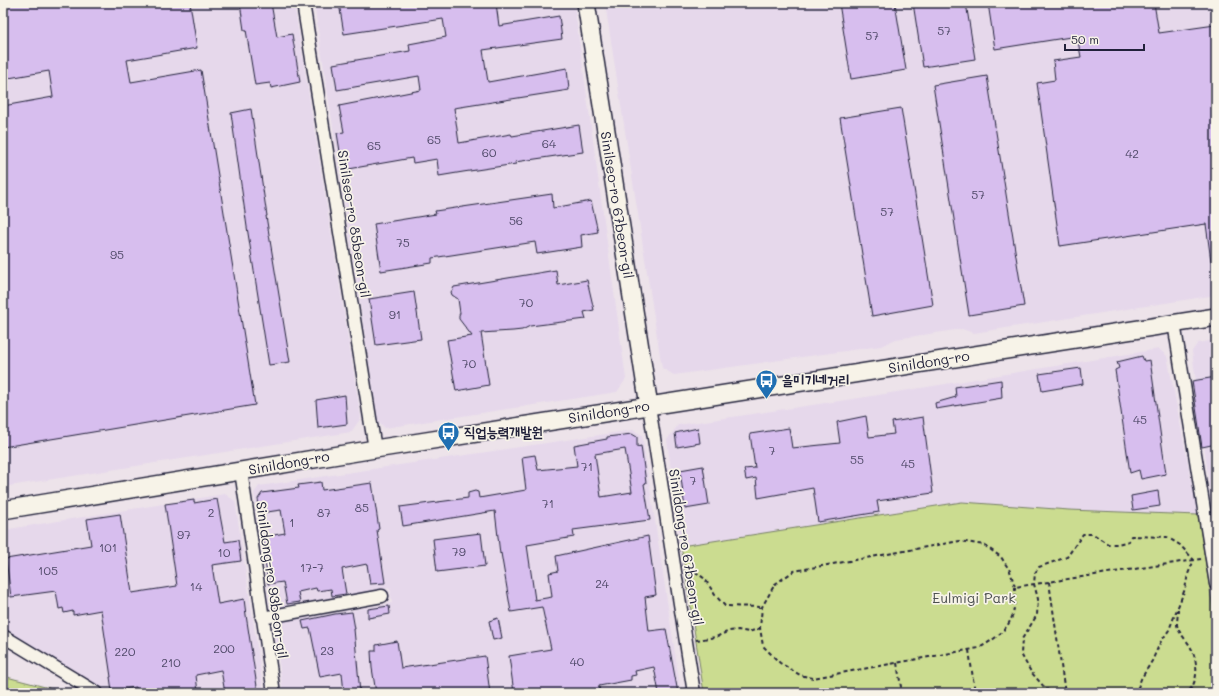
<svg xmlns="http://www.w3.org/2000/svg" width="1219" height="696" viewBox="0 0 1219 696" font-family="Mali,'Poor Story',sans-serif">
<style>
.built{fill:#e6d8eb}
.green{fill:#cbdc90;stroke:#767f66}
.building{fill:#d7beee;stroke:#22223b;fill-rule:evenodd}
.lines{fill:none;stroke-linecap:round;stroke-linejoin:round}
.street-casing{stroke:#22223b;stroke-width:15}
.secondary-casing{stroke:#22223b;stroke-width:20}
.path{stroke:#22223b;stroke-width:2;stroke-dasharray:4 3;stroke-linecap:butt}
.street{stroke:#f7f3e8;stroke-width:12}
.secondary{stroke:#f7f3e8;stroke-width:17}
.labels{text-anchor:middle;stroke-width:3.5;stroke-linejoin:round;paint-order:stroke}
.number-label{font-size:12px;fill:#4f4968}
.street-label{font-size:14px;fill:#22223b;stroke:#f7f3e8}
.poi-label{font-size:14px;font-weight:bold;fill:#22223b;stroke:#f7f3e8;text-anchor:start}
.park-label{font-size:14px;fill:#4c5050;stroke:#f7f3e8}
</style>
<rect width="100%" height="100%" fill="#ede3ea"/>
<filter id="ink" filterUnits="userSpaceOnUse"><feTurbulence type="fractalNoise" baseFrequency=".025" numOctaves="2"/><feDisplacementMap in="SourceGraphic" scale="8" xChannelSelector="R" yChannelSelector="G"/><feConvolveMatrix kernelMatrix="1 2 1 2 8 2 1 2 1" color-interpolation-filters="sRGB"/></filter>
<g filter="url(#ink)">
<!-- built -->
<path class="built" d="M3,3H294L361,418L351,432L3,487Z
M314,3H574L626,379L617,392L385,428L378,421Z
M605,3H1216V295L974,333L962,329L896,339L881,346L674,375L662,368Z
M1216,340V528L1211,498L1192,351L1198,343Z
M1159,349L1167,356L1198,515L1069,510L962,502L681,546L667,440L678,425L866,397Z
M633,430L642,435L681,693H283L275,631L281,622L392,603L390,588L277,608L270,603L254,493L259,486Z
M225,494L235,501L264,693H107L3,628V530Z"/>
<!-- green -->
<path class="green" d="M962,502L1069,510L1198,515L1216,627V693H704L681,546Z
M3,676L68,693H69H3Z"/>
<!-- building -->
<path class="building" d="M3,3H190L197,48L127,60L131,82L201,70L255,405L3,447V106L53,97L49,71L3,79Z
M240,3H271L277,37L292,34L300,82L271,88L270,83L255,85L246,30H244Z
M339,3H496L499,26L559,16L562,39L483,50L488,82L567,68L569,90L454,108L459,143L511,134L512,136L579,125L583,152L515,162L516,164L463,172L439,176L437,159L413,163L412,158L343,170L337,133L344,132L339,106L421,90L419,76L337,90L333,64L410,51L409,44L446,37L443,19L344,34Z
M839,3H895L906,70L851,79Z
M913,3H966L975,59L923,67Z
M988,3H1154L1159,33L1215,25L1216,32V260L1211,261L1206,224L1060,246L1037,83L1055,80L1053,61L1081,57L1077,36L995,49Z
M987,76L1024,306L969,315L933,85Z
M901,108L933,305L872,316L840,118Z
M251,109L267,216H266L290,362L269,365L247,227L231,113Z
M552,194L553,208L591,201L598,232L581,235L582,247L537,254L535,242L432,258V263L381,271L374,224L436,214L435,211Z
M556,270L558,285L587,280L594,310L584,312L586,319L530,326L522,330L513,331L496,332L481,333L489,385L456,391L447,340L472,336L459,319V315L460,313L458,299L452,295L451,292L453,289L454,287Z
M414,292L421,339L376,345L369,299Z
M1142,356L1144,361L1150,360L1166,474L1141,479L1139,470L1130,473L1115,370L1119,368L1117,362Z
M1081,368L1083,384L1042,391L1039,374Z
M1216,377V444L1202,447L1192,381Z
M1001,380L1002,398L936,409L935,403L956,397L955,387Z
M345,395L347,424L318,428L316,400Z
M866,416L869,437L894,434L892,422L923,417L933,493L877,501L879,512L818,522L813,488L758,498L756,478L746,480L744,469L755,468L750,434L789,428L792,448L840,443L837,422Z
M698,428L700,443L677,447L675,433Z
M632,434L637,437V447L641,446L646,483L644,484L650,520L573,530L574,537L527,545L535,600L552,597L549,573L558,571L556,556L648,536L656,595L645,597L649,631L666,629L678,693H659L654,667L635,671L636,675L631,676V680L599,686L600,693H514L509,656L551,649L542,607L511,612L501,553L500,554L495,511L403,526L400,507L468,498V493L475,491L478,492L479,498L526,490L522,457L535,455L538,470L577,466L574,445L607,439V437ZM625,449L632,492L601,497L595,454Z
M703,466L709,505L685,509L680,470Z
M321,482L322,490L372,483L379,529L377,530L385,583L370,584L367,564L342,569L346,594L332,596L331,589L317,591L316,588L298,592L300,602L287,604L283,582L268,584L264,552H265L263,537L285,533L281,510L260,513L258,499L262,493L299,488L298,485Z
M1158,491L1160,506L1133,510L1131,496Z
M217,499L225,542L238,540L241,561L212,565L218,604L244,599L246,615L258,693H225L221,670L196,675L198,693H179V691L170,693H137L136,687L112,691L110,677H111L101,610L73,615V611L64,613L63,608L59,609L56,591L11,597L6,559L91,545L87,519L120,514L132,593L177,586L165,504L194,500V503Z
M481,533L485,566L437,572L433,539Z
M389,606L390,614L368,618V609Z
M352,612L355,629H354L360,693H344L342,673L320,677L310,628L304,629L302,621L335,614Z
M498,618L502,638L493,640L489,621Z
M397,641L401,668L485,656L490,693H468V691L452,693H376L372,668L371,651H376V645Z"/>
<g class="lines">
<defs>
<path id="street" d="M303,3L375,449
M1174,323L1216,584
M649,406L694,693
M241,471L274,693
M262,618L382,596
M3,636L97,693"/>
<path id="secondary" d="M586,3L649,406
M3,510L375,449L1216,317"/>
</defs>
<!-- street casing -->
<use href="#street" class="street-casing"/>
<!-- secondary casing -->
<use href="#secondary" class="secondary-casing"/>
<!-- path -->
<path class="path" d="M688,571L697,573L705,579L715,595L725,606L762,607
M1049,582L1065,693
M1015,587C1015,597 1015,613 1010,621C1004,633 990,642 979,648L813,678L800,675L780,663L763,646L760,628L762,607L775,584L794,571L960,541L984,545L1001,557L1010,571L1015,587L1201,559
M1178,609C1178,614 1177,620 1177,625C1179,634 1186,639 1190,646C1198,659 1200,684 1186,693
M696,640L716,637L729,631L738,630L749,632L760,628
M969,650L975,693
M897,663L902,693
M1056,693H1052L1045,688L1031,672L1021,654L1022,639L1037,615L1038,599L1034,584L1035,573L1039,567L1067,557L1083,534H1093L1108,544H1118L1129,541L1131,536L1167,537L1180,545L1194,560L1188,574L1185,589L1174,617L1169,630L1160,643L1152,661L1141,679L1136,693"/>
<!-- street -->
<use href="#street" class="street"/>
<!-- secondary -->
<use href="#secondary" class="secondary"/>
</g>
</g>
<!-- icons -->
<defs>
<symbol id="bus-pin" viewBox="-11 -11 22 30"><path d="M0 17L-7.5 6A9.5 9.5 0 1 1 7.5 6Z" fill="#1f6fb2" stroke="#f7f3e8"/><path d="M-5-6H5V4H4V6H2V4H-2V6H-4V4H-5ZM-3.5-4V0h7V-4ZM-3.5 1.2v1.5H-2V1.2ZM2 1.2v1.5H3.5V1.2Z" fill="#fff"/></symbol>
</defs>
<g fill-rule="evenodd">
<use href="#bus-pin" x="754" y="368" width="25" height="34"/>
<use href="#bus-pin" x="436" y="420" width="25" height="34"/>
</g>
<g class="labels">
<!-- number labels -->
<g class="number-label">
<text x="944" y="35">57</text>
<text x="872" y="40">57</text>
<text x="434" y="144">65</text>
<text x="549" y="148">64</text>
<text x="374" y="150">65</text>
<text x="489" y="157">60</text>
<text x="1132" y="158">42</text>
<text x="978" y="199">57</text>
<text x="887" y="216">57</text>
<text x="516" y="225">56</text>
<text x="403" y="247">75</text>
<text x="117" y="259">95</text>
<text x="526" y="307">70</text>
<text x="395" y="319">91</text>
<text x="469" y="368">70</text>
<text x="1140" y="424">45</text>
<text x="772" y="455">7</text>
<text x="857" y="464">55</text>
<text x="908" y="468">45</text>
<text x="587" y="471">71</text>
<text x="693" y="485">7</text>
<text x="548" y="508">71</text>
<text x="362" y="512">85</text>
<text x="211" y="517">2</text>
<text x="324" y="517">87</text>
<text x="292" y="527">1</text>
<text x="184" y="539">97</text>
<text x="108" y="552">101</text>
<text x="459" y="556">79</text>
<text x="224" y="557">10</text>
<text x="312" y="572">17-7</text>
<text x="48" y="575">105</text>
<text x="602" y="588">24</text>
<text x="196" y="591">14</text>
<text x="224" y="653">200</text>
<text x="327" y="655">23</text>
<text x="125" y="656">220</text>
<text x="577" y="666">40</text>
<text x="171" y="667">210</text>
</g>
<!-- street labels -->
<g class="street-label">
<text transform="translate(617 205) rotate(81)" y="5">Sinilseo-ro 67beon-gil</text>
<text transform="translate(354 224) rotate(81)" y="5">Sinilseo-ro 85beon-gil</text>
<text transform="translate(929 362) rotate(-9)" y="5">Sinildong-ro</text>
<text transform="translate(609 412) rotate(-9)" y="5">Sinildong-ro</text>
<text transform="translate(289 463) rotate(-10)" y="5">Sinildong-ro</text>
<text transform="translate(686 547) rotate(81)" y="5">Sinildong-ro 67beon-gil</text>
<text transform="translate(272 580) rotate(82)" y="5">Sinildong-ro 93beon-gil</text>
</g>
<!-- poi labels -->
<g class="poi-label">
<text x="782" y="385">을미기네거리</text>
<text x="464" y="437">직업능력개발원</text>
</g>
<!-- park labels -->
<g class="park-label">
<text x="974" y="603">Eulmigi Park</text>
</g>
</g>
<!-- margin -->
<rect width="1219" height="696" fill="none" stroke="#f7f3e8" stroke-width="16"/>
<rect x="8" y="8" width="1203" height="680" fill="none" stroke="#22223b" stroke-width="1.5" filter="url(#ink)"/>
<!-- scale -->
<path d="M1065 44v6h79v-6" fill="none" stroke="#22223b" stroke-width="2"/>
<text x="1071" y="44" font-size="12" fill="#22223b" stroke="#f7f3e8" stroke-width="3" paint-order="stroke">50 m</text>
</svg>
